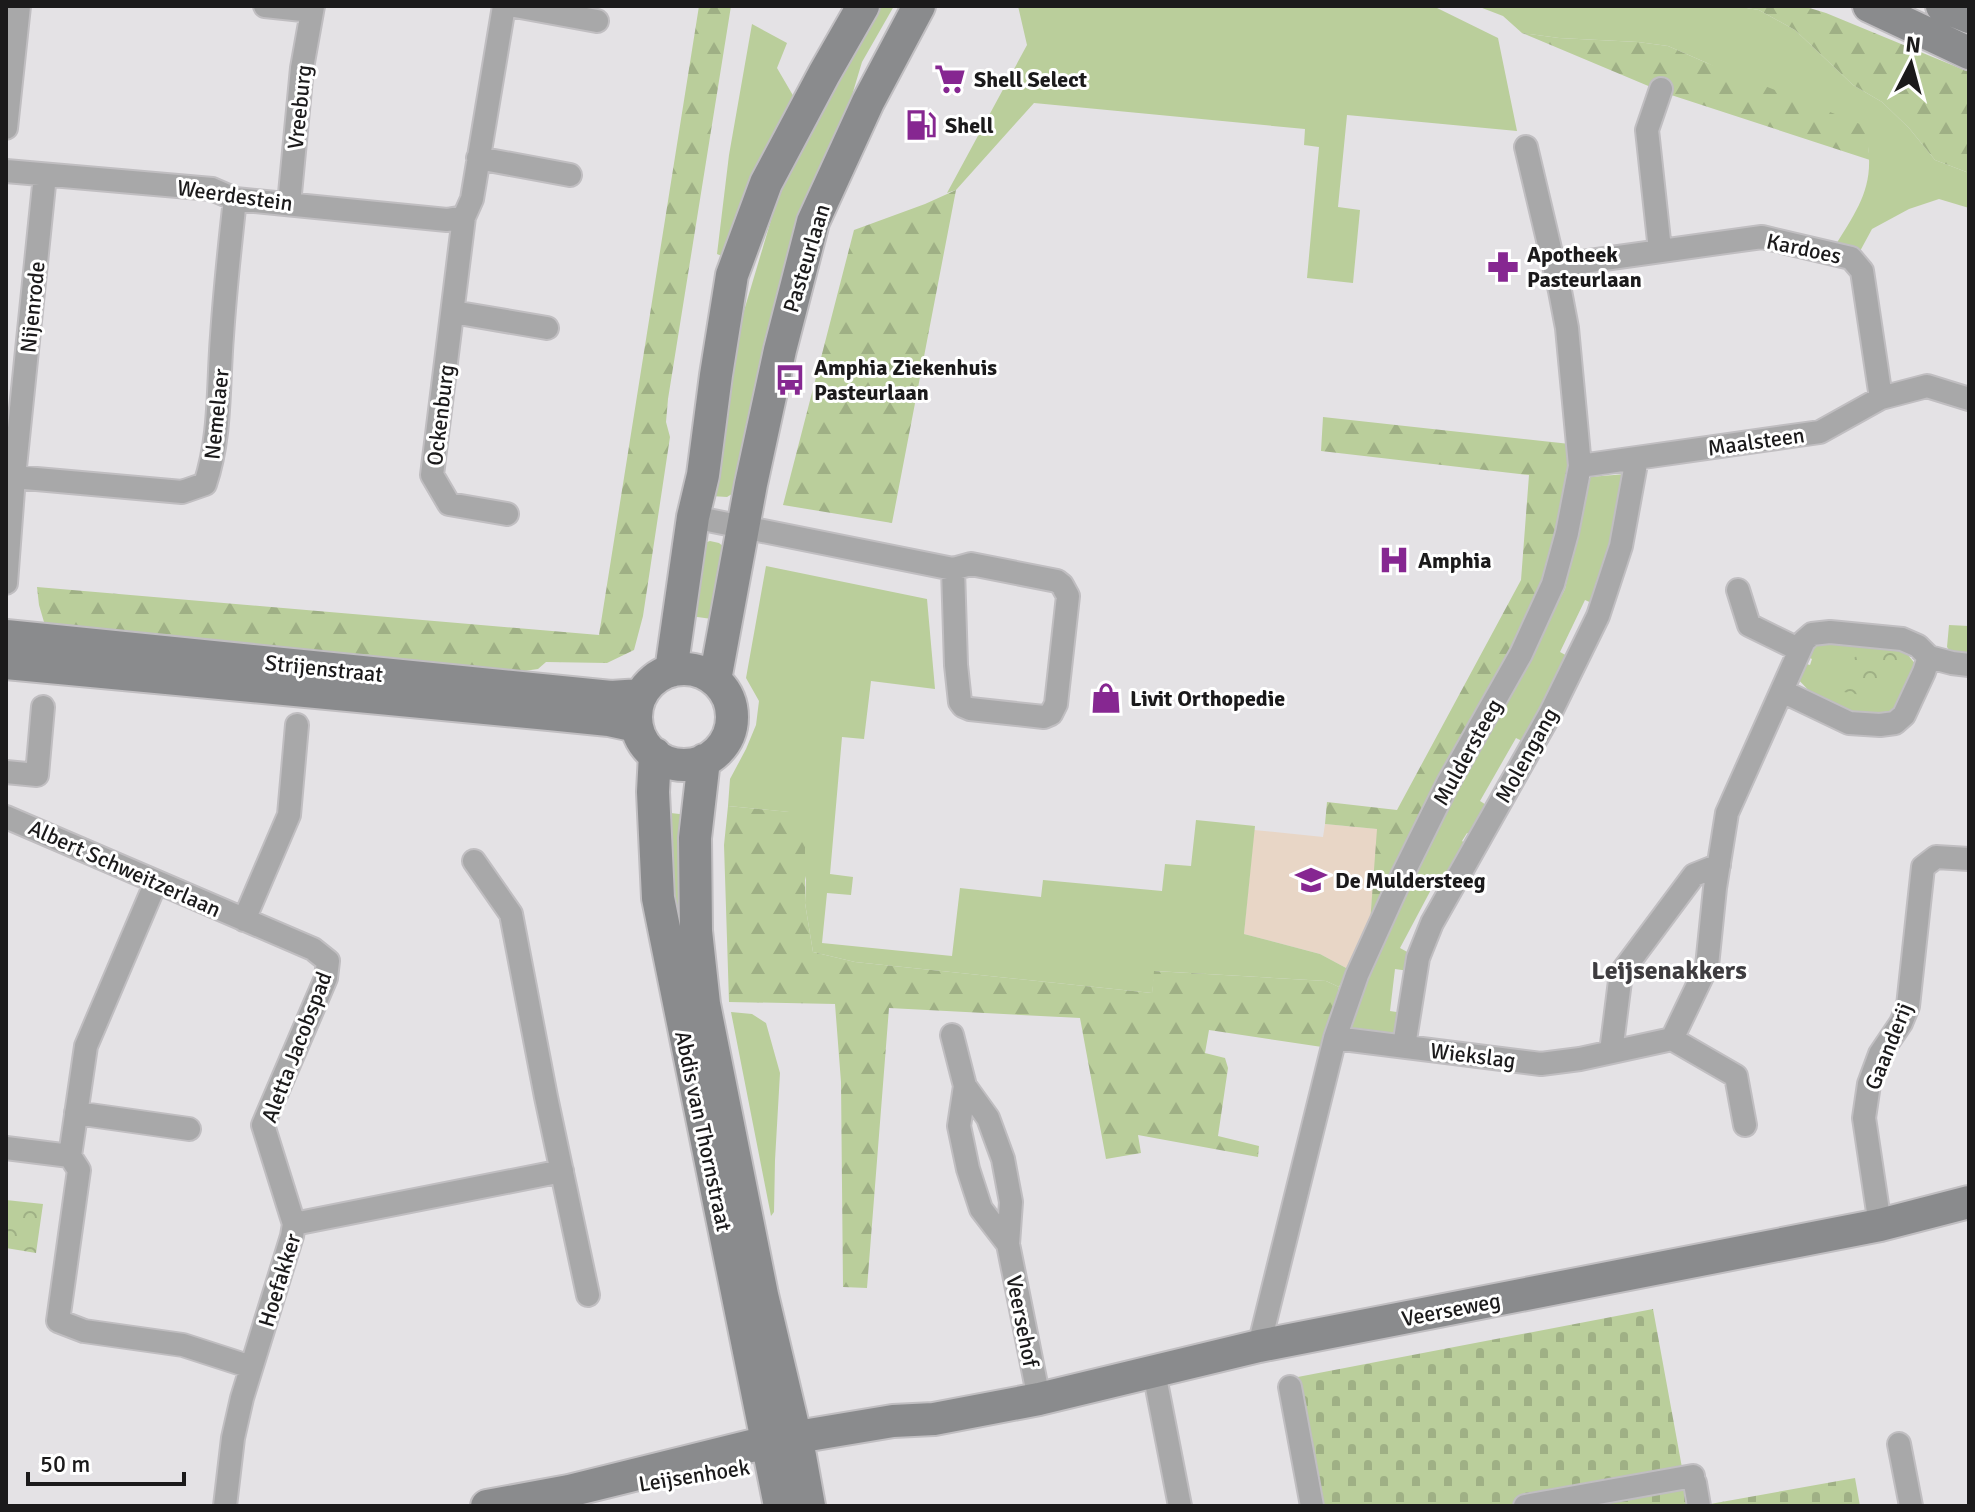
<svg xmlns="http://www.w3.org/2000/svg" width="1975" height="1512" viewBox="0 0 1975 1512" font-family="Signika,sans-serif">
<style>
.education{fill:#e8d6c6}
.grass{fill:#bace9b}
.forest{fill:url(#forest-firs)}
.cemetery{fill:url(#cemetery-stones)}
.park{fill:url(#park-crowns)}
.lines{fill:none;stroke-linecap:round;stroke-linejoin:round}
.street-casing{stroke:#c0bec1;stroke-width:26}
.secondary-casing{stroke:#c0bec1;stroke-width:36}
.street{stroke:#a8a8a9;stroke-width:22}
.secondary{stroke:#8a8b8d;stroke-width:32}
.labels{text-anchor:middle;stroke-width:6;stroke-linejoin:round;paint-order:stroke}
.poi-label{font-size:22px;font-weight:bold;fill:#1b1a1b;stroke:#fff;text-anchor:start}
.street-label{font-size:22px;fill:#1b1a1b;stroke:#fff}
.quarter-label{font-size:26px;font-weight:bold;fill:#3f3d40;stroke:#fff}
</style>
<defs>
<pattern id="forest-firs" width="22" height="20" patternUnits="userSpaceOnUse" patternTransform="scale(2)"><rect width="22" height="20" fill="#bace9b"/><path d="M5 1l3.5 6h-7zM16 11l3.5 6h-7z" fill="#9fb085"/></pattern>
<pattern id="cemetery-stones" width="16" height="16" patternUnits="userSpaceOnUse" patternTransform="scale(2)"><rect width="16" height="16" fill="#bace9b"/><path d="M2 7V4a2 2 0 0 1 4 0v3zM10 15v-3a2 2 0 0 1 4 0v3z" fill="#9fb085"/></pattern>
<pattern id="park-crowns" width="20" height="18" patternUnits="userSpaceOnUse" patternTransform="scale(2)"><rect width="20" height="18" fill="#bace9b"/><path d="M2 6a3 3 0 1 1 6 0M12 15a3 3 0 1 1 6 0" fill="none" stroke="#9fb085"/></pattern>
</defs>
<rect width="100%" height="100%" fill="#e4e2e5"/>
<!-- education -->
<path class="education" d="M1325,824L1378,829L1370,923L1348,969L1320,954L1244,934L1254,830L1323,837Z"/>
<!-- grass -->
<path class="grass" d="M880,6H894L862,62L831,165L740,489L727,497L711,496L726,371L780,190L837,80Z
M1018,6H1433L1498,38L1517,131L1347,115L1338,207L1360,210L1353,283L1307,278L1319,147L1304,145L1305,129L1034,103L956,190L947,193L1027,45Z
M1477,6H1734L1759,10L1795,30L1853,85L1882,102L1909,128L1935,160L1969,173V208L1939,199L1909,209L1872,229L1859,253L1835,246C1855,213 1874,189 1868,147L1707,63L1668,46L1638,42L1559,38L1522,33L1503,16Z
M752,24L787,43L777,68L798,104L759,186L722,256L717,254L729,155Z
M1626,474L1596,605L1585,600L1560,652L1571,658L1528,744L1516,738L1480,801L1491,808L1475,837L1467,833L1462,841L1470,846L1446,890L1434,884L1400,948L1411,954L1409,971L1395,969L1390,1011L1403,1013L1402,1027L1390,1037L1346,1033L1370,967L1453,795L1529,659L1565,589L1590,477Z
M710,541L719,543L724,547L719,620L683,615L701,544Z
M766,566L927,599L935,689L871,681L864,739L842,737L830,874L853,877L851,895L827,893L822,943L952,956L960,888L1041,897L1043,880L1162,891L1165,864L1191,866L1196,820L1255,826L1244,934L1320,954L1348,969L1339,987L1326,981L1155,971L1152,993L855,962L813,952L805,903L806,880L789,812L728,806L730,779L746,749L756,725L759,701L746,678Z
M1949,625L1969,626V656L1952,654L1947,647Z
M1826,639L1903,649L1917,666L1897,711L1882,717L1854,716L1814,696L1794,675L1803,663L1810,665L1812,659L1806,656L1812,647Z
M662,812L688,815L678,926L669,886Z
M731,1012L752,1014L766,1023L780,1073L775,1160L774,1212L771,1216Z"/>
<!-- forest -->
<path class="forest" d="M699,6H731L668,399L666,422L670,437L643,616L634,650L607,663L546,662L538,669L517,672L50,625L44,622L39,605L37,587L599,635Z
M1734,6H1803L1826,13L1969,72V173L1935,160L1909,128L1882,102L1853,85L1795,30L1759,10Z
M1522,33L1559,38L1638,42L1668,46L1707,63L1870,128L1868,147L1870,160L1665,93Z
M956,190L892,523L783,505L854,230L925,204Z
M1323,417L1570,444L1573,471L1544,580L1505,661L1370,923L1377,829L1325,824L1327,802L1397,810L1521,580L1529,475L1321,451Z
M728,806L790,812L805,827V903L813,952L855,962L1152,993L1154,971L1326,981L1339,987L1332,1018L1322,1047L1209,1030L1205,1053L1225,1058L1228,1068L1218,1136L1259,1146L1258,1157L1138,1135L1141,1153L1106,1159L1080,1018L889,1008L867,1288L843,1287L841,1082L835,1004L729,1002L724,845Z"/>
<!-- cemetery -->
<path class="cemetery" d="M1653,1309L1689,1506H1304L1282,1380Z
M1855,1478L1860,1506H1699Z"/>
<!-- park -->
<path class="park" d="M1889,648L1903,649L1906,660L1899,678L1878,679L1872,697L1844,692L1846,663L1860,654L1880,659Z
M6,1200L43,1204L36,1253L6,1248Z"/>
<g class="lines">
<defs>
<path id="street" d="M265,6L312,11
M504,6L472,199L464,217L432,475L449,504L507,514
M515,6L597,21
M6,128L19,6
M478,158L570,175
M6,171L212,189L235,199L447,220L464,217
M289,204L302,68L313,6
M1660,250L1647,130L1661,89
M1554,266L1762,237L1851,258L1862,271L1881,398
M453,312L547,328
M1580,466L1820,432L1881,398L1927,386L1969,399
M14,477L182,492L205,484C221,437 218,385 222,336C225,290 230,244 235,199
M693,517L953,569L971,564L1057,581L1062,585L1068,596L1056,704L1051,714L1044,717L970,709L963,706L960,702L956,665L953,569
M6,583L14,477L45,175
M1738,590L1749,625L1800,650
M1782,691L1849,723L1880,725L1895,723L1904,715L1924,672L1929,657
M6,772L37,775L43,707
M6,817L313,949L328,961L326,978L263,1125L294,1224L292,1236L242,1398L233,1438L225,1506
M474,861L511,914L546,1097L588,1295
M156,882L86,1046L70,1156L79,1170L58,1321L84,1331L183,1345L251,1367
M244,920L289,815L297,725
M952,1035L965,1086L959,1126L968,1169L981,1209L1008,1244L1039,1399
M1335,1038L1541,1064L1580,1059L1672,1039L1707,966L1715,888L1727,813L1804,641L1812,634L1830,632L1902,639L1918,646L1929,657L1952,663L1969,665
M1672,1039L1736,1076L1745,1125
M1404,1046L1418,958L1432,923L1550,714L1598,616L1621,546L1637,458
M1611,1052L1621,973L1694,875L1719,865
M965,1086L988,1118L1003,1159L1011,1202L1008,1244
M76,1113L189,1129
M6,1148L70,1156
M294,1224L562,1171
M1880,1225L1864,1118L1869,1084L1880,1054L1901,1023L1908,1006L1923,867L1936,857L1969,859
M1259,1346L1335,1038L1357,975L1401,878L1448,783L1521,654L1553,584L1567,533L1580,466L1567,328L1560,291L1526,147
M1154,1372L1180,1506
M1290,1387L1312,1506
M1899,1444L1911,1506
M1695,1483L1699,1506
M1525,1506L1693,1476"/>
<path id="secondary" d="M1869,6L1969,53
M1942,6L1969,17
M6,636L611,697L641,695
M6,663L549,714L609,720L637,726
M636 717a48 48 0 1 1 96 0a48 48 0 1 1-96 0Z
M671,671L693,517L703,475L716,375L732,275L766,183L824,74L863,6
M715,680L751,484L780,350L813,222L868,102L919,6
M655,754L653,792L658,898L780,1506
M704,760L695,838L696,931L704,1004L762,1295L800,1456L809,1506
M487,1506L569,1491L767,1442L893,1421L934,1419L1039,1399L1259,1346L1880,1225L1969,1202"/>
</defs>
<!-- street casing -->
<use href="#street" class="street-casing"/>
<!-- secondary casing -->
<use href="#secondary" class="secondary-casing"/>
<!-- street -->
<use href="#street" class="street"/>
<!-- secondary -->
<use href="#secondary" class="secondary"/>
</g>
<!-- icons -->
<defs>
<symbol id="supermarket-bare" viewBox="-9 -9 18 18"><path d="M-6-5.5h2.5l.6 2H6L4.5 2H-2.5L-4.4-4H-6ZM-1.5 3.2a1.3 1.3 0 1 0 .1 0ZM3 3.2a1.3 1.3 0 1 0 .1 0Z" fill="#862791" stroke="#fff" stroke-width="2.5" paint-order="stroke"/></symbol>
<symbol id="fuel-bare" viewBox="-9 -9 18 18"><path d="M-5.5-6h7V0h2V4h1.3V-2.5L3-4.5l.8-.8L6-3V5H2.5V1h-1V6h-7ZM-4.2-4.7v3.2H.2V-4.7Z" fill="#862791" stroke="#fff" stroke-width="2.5" paint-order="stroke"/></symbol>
<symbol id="pharmacy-bare" viewBox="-9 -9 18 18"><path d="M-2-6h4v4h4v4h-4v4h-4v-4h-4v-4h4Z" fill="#862791" stroke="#fff" stroke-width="2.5" paint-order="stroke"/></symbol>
<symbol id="bus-bare" viewBox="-9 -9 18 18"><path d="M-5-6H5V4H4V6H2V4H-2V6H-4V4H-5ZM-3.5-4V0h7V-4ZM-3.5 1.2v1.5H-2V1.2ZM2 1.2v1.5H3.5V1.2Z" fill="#862791" stroke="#fff" stroke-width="2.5" paint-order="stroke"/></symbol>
<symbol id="hospital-bare" viewBox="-9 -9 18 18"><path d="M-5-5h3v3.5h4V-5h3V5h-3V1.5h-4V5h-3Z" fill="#862791" stroke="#fff" stroke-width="2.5" paint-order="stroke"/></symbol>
<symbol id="shop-bare" viewBox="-9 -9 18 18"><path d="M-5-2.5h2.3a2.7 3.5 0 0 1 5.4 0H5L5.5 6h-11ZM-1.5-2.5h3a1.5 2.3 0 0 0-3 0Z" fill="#862791" stroke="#fff" stroke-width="2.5" paint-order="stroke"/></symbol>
<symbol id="school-bare" viewBox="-9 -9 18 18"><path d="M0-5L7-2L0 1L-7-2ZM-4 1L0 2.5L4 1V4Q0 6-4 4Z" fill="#862791" stroke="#fff" stroke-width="2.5" paint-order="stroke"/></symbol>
</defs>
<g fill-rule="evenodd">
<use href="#supermarket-bare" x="928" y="57" width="44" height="44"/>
<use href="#fuel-bare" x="899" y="103" width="44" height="44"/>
<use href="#pharmacy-bare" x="1481" y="245" width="44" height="44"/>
<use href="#bus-bare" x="768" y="358" width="44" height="44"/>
<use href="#hospital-bare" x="1372" y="538" width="44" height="44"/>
<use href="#shop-bare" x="1084" y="676" width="44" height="44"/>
<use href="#school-bare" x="1289" y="858" width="44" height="44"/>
</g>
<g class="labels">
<!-- poi labels -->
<g class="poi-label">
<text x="974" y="87">Shell Select</text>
<text x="945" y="133">Shell</text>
<text x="1527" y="262">Apotheek<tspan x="1527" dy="25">Pasteurlaan</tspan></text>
<text x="814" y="375">Amphia Ziekenhuis<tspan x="814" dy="25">Pasteurlaan</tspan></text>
<text x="1418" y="568">Amphia</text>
<text x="1130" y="706">Livit Orthopedie</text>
<text x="1335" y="888">De Muldersteeg</text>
</g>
<!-- street labels -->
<g class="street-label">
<text transform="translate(299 107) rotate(-84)" y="8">Vreeburg</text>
<text transform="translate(235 195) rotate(8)" y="8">Weerdestein</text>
<text transform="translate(1804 248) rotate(12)" y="8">Kardoes</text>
<text transform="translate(806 258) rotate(-73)" y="8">Pasteurlaan</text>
<text transform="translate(32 307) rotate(-84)" y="8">Nijenrode</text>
<text transform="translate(216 414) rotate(-84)" y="8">Nemelaer</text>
<text transform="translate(440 415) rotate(-83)" y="8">Ockenburg</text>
<text transform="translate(1756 441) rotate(-8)" y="8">Maalsteen</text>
<text transform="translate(324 668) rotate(6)" y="8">Strijenstraat</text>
<text transform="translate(1467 752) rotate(-61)" y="8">Muldersteeg</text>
<text transform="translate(1526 755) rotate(-61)" y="8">Molengang</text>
<text transform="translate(125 868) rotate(24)" y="8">Albert Schweitzerlaan</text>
<text transform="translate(1888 1046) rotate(-68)" y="8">Gaanderij</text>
<text transform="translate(296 1047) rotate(-69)" y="8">Aletta Jacobspad</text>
<text transform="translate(1473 1055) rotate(7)" y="8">Wiekslag</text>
<text transform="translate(704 1131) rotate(78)" y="8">Abdis van Thornstraat</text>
<text transform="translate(279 1280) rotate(-73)" y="8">Hoefakker</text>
<text transform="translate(1451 1309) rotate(-11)" y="8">Veerseweg</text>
<text transform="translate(1023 1321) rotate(79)" y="8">Veersehof</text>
<text transform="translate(694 1475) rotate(-9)" y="8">Leijsenhoek</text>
</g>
<!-- quarter labels -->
<g class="quarter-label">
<text x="1669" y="979">Leijsenakkers</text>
</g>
</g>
<!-- border -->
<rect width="1975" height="1512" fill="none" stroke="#1b1a1b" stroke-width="16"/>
<!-- north arrow -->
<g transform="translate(1911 64) rotate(6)" stroke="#ffffff" stroke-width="6" paint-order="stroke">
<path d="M0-6L14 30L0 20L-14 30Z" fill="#1b1a1b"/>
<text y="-12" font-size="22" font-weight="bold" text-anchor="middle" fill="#1b1a1b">N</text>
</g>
<!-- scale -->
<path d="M28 1472v12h156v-12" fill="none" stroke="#1b1a1b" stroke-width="4"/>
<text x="40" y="1472" font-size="24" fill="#1b1a1b" stroke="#ffffff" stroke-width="6" paint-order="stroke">50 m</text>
</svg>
